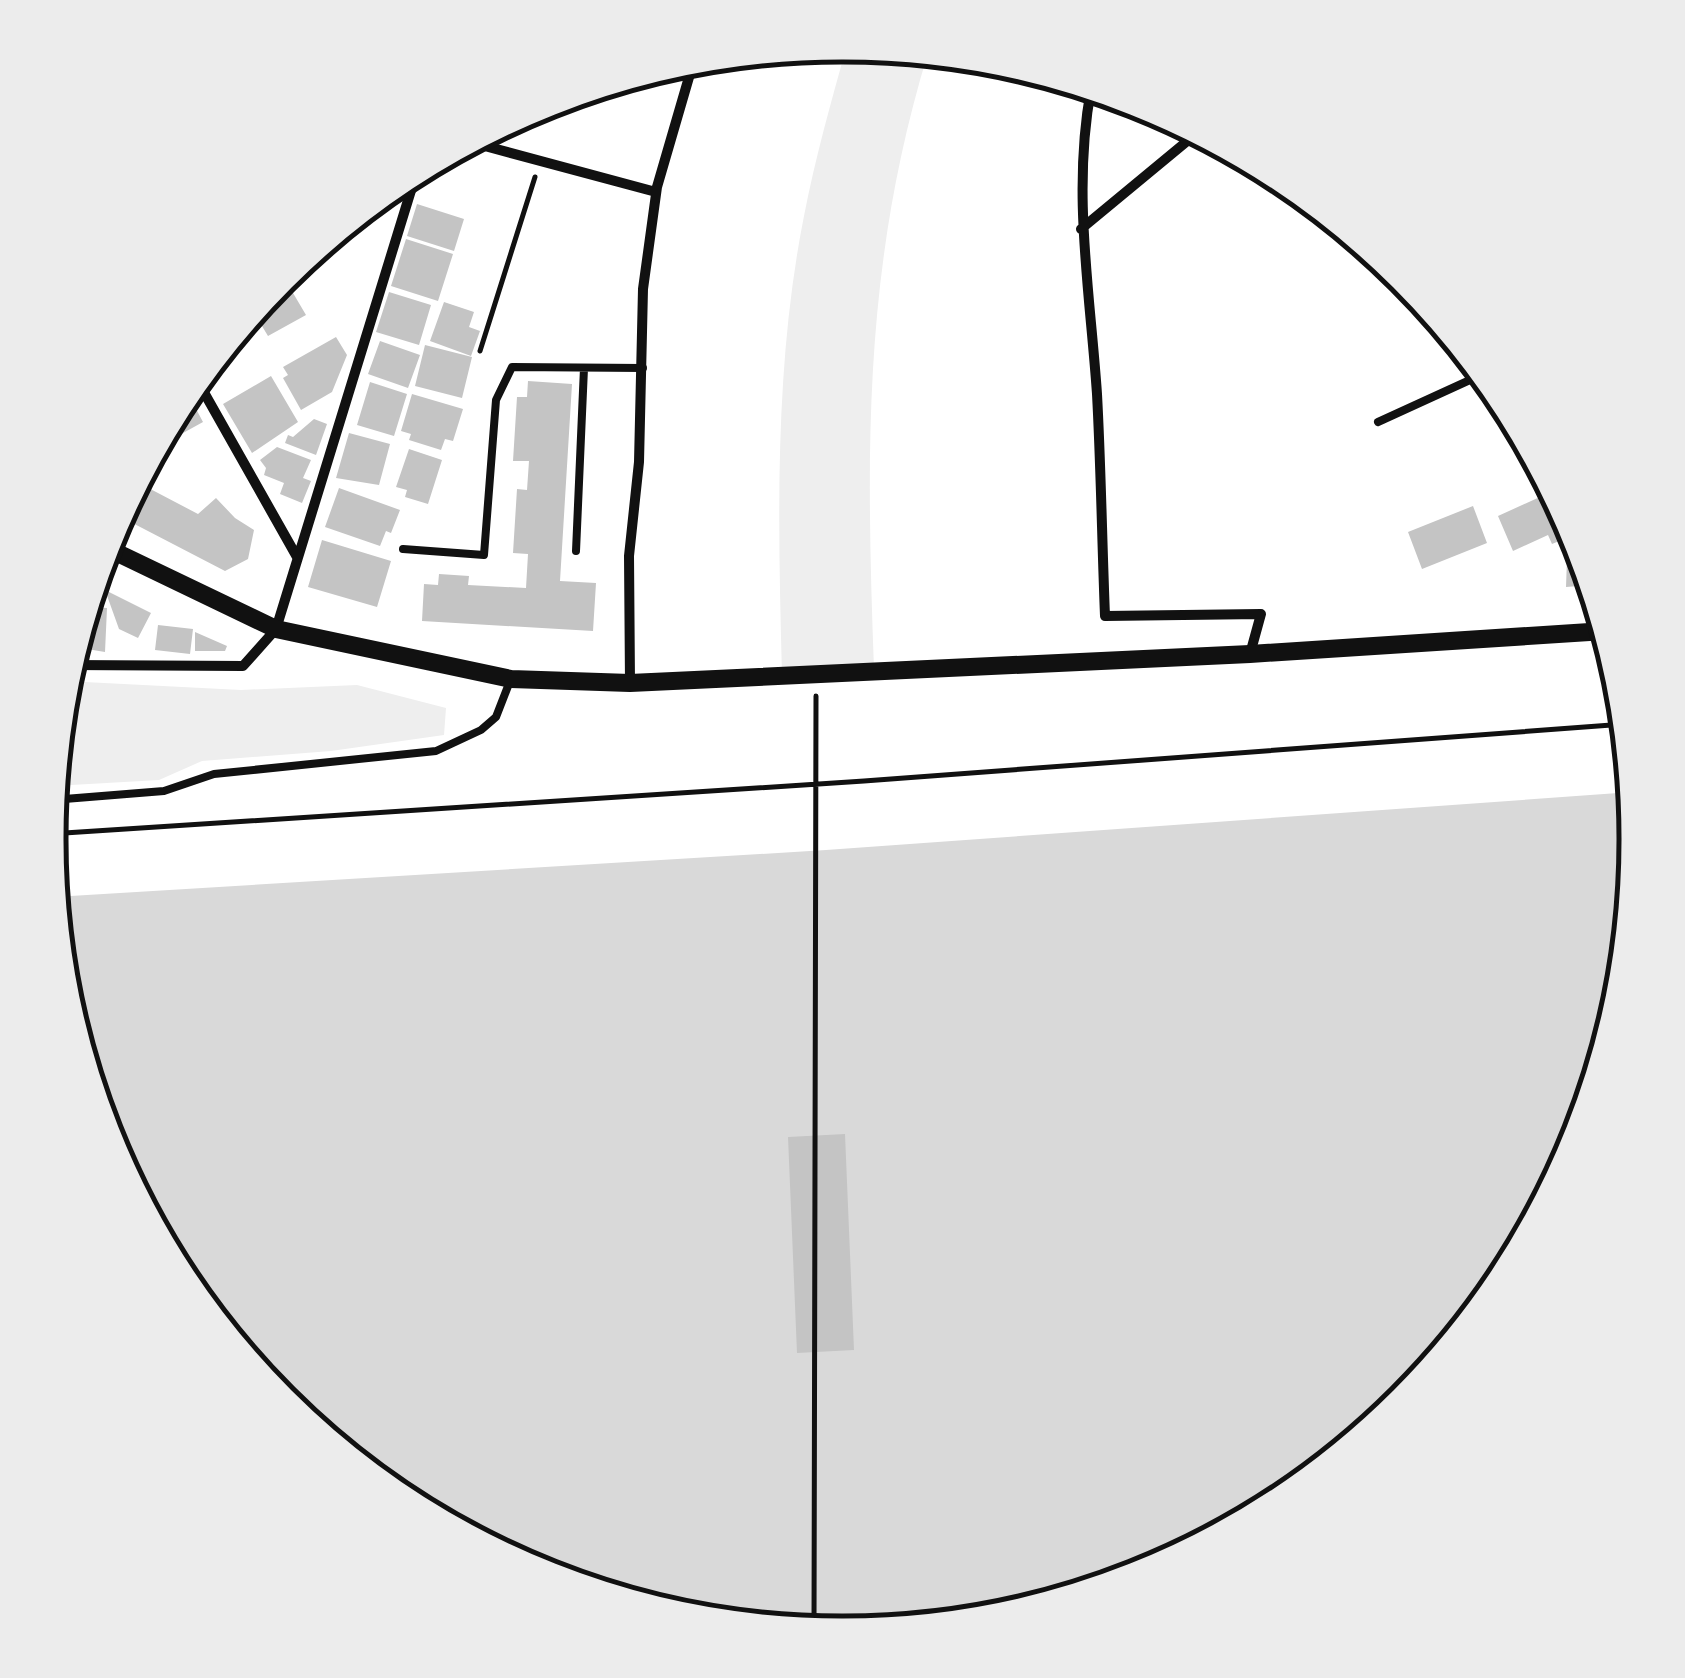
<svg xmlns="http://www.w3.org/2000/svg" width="1685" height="1678" font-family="'Source Serif 4',serif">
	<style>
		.green { fill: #eee }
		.water { fill: #d9d9d9 }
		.building { fill: #c4c4c4 }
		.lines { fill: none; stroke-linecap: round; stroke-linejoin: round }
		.path { stroke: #111; stroke-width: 5 }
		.service { stroke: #111; stroke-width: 8 }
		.minor { stroke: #111; stroke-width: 10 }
		.tertiary { stroke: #111; stroke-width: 18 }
		.rim { fill: none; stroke: #111; stroke-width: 5 }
	</style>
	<rect width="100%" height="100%" fill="#fff"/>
	<path class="green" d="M 847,45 L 928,53 C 863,266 866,451 874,669 L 782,675 C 778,523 774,366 804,216 C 815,159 831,102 847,45 Z
		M 65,681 L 241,690 L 357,685 L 446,708 L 444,735 L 331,751 L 202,761 L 159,780 L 54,786 Z"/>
	<path class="water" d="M 1632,792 C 1646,936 1607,1085 1539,1211 C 1462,1357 1355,1461 1209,1539 C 877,1678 469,1630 231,1340 C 183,1280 136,1212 108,1139 C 78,1061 62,980 54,897 L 826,850 Z"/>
	<path class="building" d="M 417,204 L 464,219 L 454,251 L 407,236 Z
		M 406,239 L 453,254 L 438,301 L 391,286 Z
		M 283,276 L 306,315 L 268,336 L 253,311 Z
		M 389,292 L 431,305 L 419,345 L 376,332 Z
		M 444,302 L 474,312 L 469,327 L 480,331 L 471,356 L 430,341 Z
		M 336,337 L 347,355 L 332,392 L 301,410 L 283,378 L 288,375 L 283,367 Z
		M 380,341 L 420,355 L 408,388 L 368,374 Z
		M 425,345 L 472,357 L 462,398 L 415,386 Z
		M 271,376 L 298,422 L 252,453 L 223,404 Z
		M 528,381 L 572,384 L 560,581 L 596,583 L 593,631 L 422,621 L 424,584 L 438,585 L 439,574 L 469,576 L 468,585 L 526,588 L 528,554 L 513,553 L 517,489 L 527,490 L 529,461 L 513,461 L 517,397 L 527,397 Z
		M 370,382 L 407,394 L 394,436 L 357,425 Z
		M 187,392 L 203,422 L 156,448 L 183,397 Z
		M 412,394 L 463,409 L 453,441 L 445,439 L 441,450 L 409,440 L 411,434 L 401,431 Z
		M 314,419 L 327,424 L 316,455 L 285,443 L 288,435 L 293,437 Z
		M 349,433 L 390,444 L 379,485 L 336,478 Z
		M 277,447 L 311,460 L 303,478 L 311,481 L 302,503 L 280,494 L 284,483 L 264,475 L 266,468 L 260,460 Z
		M 409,449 L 442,460 L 428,504 L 405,497 L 407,490 L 396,487 Z
		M 137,482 L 198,514 L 216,498 L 235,518 L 254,530 L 248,559 L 225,571 L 119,516 Z
		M 339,488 L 400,510 L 391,533 L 386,531 L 380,546 L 325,527 Z
		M 1553,491 L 1576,534 L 1552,544 L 1548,535 L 1513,551 L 1498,516 Z
		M 1473,506 L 1487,543 L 1422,569 L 1408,532 Z
		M 322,540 L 391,561 L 377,607 L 308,587 Z
		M 1582,556 L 1591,585 L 1566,587 L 1567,559 Z
		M 105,590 L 151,613 L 138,638 L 119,629 Z
		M 87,607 L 107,608 L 105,652 L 75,647 Z
		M 158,625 L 193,629 L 190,654 L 155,650 Z
		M 195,632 L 227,646 L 225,651 L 195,651 Z
		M 845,1134 L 854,1350 L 797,1353 L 788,1137 Z"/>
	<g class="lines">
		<path class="path" d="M 480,351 L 535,177
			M 49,834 L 864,781 L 1625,724
			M 814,1630 L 816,696"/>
		<path class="service" d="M 1378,422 L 1483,374
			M 403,549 L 484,555 L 496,400 L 512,367 L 643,368
			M 576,551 L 584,368
			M 52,800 L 164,791 L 214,774 L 436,751 L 481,730 L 496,717 L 510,681"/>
		<path class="minor" d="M 1091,89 C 1072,192 1090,291 1097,394 C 1101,468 1102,542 1105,616 L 1261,614 L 1250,654
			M 470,142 L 656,192
			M 1081,229 L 1197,133
			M 197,380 L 297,557
			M 69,665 L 243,666 L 276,629 L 417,171
			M 630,683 L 629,556 L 639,462 L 643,289 L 657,187 L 694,60"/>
		<path class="tertiary" d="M 105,547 L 276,629 L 511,679 L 630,683 L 1250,654 L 1605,631"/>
	</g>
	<path d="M0 0H1685V1678H0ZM842 62H843A776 776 0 0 1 1619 838V840A776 776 0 0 1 843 1616H842A776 776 0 0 1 66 840V838A776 776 0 0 1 842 62Z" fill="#ececec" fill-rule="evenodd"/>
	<path class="rim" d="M842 62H843A776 776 0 0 1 1619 838V840A776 776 0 0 1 843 1616H842A776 776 0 0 1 66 840V838A776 776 0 0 1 842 62Z"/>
</svg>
